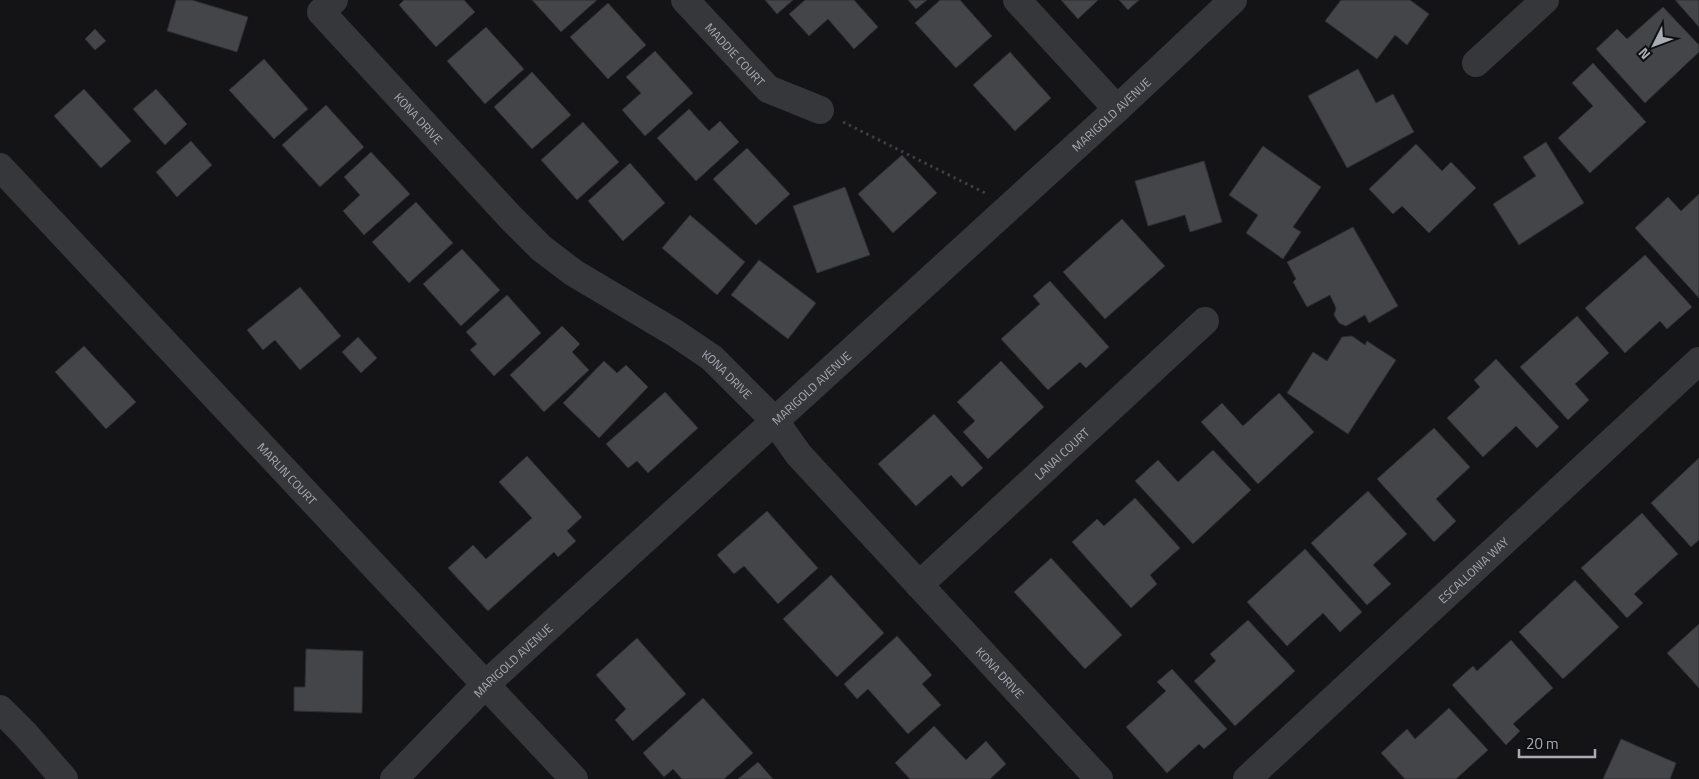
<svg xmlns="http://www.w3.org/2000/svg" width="1699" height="779" font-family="'Titillium Web',sans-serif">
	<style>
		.building { fill: #434549; stroke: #2f2f32 }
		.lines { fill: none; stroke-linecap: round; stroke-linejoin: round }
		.path { stroke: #3c3e41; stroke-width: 3; stroke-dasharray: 2.5 4; stroke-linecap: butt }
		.minor { stroke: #36373a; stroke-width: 28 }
		.labels { text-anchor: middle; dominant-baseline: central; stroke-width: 4.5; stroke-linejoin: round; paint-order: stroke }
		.street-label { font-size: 12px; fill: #a7acb5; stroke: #0f0f11 }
	</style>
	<rect width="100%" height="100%" fill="#141416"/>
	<path class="building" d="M 176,0 L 192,0 L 248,17 L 237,52 L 167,31 Z
		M 404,0 L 464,0 L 475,12 L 436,47 L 399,5 Z
		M 532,0 L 597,0 L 561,32 Z
		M 765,0 L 793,0 L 777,14 Z
		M 805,0 L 854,0 L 878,27 L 854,49 L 828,19 L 809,36 L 789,14 Z
		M 908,0 L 927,0 L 916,9 Z
		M 940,0 L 960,0 L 992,36 L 956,68 L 915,23 Z
		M 1061,0 L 1098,0 L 1078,19 Z
		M 1119,0 L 1139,0 L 1128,10 Z
		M 1341,0 L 1410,0 L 1429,14 L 1407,45 L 1395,35 L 1377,59 L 1325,21 Z
		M 1675,0 L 1699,0 L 1699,27 Z
		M 608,3 L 646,45 L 608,79 L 570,37 Z
		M 1663,7 L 1699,45 L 1699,52 L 1645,103 L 1596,49 L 1617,29 L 1627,39 Z
		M 486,27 L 524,69 L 485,104 L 447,61 Z
		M 95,29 L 106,41 L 95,50 L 85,39 Z
		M 655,51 L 693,93 L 645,136 L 622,110 L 641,93 L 626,77 Z
		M 1010,52 L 1051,98 L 1015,131 L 973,85 Z
		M 264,59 L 308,109 L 274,139 L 229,90 Z
		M 1593,63 L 1646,122 L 1590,173 L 1558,138 L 1593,106 L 1572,83 Z
		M 1358,69 L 1376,103 L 1393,94 L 1414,132 L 1347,168 L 1308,96 Z
		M 532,72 L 571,115 L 532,149 L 494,107 Z
		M 84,89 L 131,141 L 101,168 L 54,116 Z
		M 156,89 L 187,124 L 165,145 L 133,109 Z
		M 326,105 L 364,147 L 320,187 L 282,145 Z
		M 689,109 L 709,131 L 720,121 L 739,142 L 696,181 L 657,138 Z
		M 583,122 L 619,162 L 577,200 L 541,160 Z
		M 191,141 L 212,165 L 177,197 L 156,172 Z
		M 1546,142 L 1584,203 L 1519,245 L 1493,204 L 1536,176 L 1523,157 Z
		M 1416,144 L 1442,171 L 1451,162 L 1476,188 L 1429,233 L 1402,206 L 1393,214 L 1369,189 Z
		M 1263,146 L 1321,187 L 1293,227 L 1301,232 L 1283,259 L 1246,233 L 1258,215 L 1229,195 Z
		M 747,148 L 790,194 L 756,225 L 713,179 Z
		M 371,152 L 410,194 L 364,235 L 343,211 L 360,195 L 344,177 Z
		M 902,155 L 937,193 L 893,233 L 858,194 Z
		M 1204,161 L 1222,222 L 1190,232 L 1185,215 L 1148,226 L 1135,181 Z
		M 630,163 L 665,203 L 623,241 L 588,201 Z
		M 845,187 L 870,255 L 817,273 L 793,206 Z
		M 1699,194 L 1699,298 L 1635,228 L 1668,197 L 1681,211 Z
		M 416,202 L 453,243 L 409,283 L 372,242 Z
		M 690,215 L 745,262 L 717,295 L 662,248 Z
		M 1122,219 L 1165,266 L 1105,319 L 1063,272 Z
		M 1353,227 L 1398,306 L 1369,323 L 1365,315 L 1346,326 L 1339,323 L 1334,315 L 1336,308 L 1330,295 L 1307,307 L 1293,282 L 1296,279 L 1287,262 Z
		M 462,249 L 500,290 L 461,326 L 423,284 Z
		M 1645,255 L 1692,307 L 1667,329 L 1660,321 L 1625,353 L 1585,308 Z
		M 759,260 L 816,303 L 788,339 L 731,295 Z
		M 1050,281 L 1109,347 L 1086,368 L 1080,362 L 1048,390 L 1001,339 L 1040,304 L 1033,296 Z
		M 300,287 L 341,336 L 300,370 L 275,340 L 263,350 L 247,330 Z
		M 507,295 L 541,333 L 494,376 L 470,350 L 477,344 L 466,332 Z
		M 1577,316 L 1609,353 L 1575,384 L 1589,400 L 1568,420 L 1520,367 Z
		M 562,326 L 580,344 L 572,352 L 589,370 L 544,412 L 510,375 Z
		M 1352,336 L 1365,345 L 1367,341 L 1396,360 L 1348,434 L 1287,393 L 1313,352 L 1327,361 L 1342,337 Z
		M 358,337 L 377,358 L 361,373 L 342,352 Z
		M 84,346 L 136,402 L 106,429 L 55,372 Z
		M 1496,359 L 1559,427 L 1537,448 L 1516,426 L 1483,457 L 1447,418 L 1480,387 L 1474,380 Z
		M 604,361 L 617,373 L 626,365 L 648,387 L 599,438 L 563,403 Z
		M 1001,361 L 1044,407 L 988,459 L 963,432 L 975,421 L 957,402 Z
		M 665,392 L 698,428 L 648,473 L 637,461 L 628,468 L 606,444 Z
		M 1279,393 L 1314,432 L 1258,484 L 1201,422 L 1222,403 L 1243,426 Z
		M 934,414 L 983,468 L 962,487 L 951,475 L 916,506 L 878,464 Z
		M 1434,428 L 1470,467 L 1436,499 L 1456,521 L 1434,542 L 1377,479 Z
		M 1213,450 L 1251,490 L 1193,544 L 1135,481 L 1158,460 L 1178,482 Z
		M 527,456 L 582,517 L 567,531 L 576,541 L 558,557 L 554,552 L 488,611 L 448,568 L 473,545 L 486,559 L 532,518 L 499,482 Z
		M 1699,458 L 1699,540 L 1691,547 L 1651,503 Z
		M 1368,491 L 1407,534 L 1373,565 L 1391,584 L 1367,605 L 1311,543 Z
		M 1135,498 L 1180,548 L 1150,575 L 1157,584 L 1131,608 L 1072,542 L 1097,519 L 1104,526 Z
		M 767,511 L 818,568 L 778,604 L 744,566 L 734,574 L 717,555 Z
		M 1642,513 L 1678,554 L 1634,594 L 1643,603 L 1627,618 L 1581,568 Z
		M 1305,549 L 1362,612 L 1340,632 L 1323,613 L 1287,646 L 1247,602 Z
		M 1051,558 L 1122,635 L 1085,669 L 1014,592 Z
		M 831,575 L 884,633 L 837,677 L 783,619 Z
		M 1575,580 L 1619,627 L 1563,679 L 1519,632 Z
		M 1248,620 L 1295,671 L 1235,726 L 1194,681 L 1216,661 L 1210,654 Z
		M 1699,624 L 1699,688 L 1667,653 Z
		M 897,636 L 932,675 L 922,684 L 941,705 L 908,734 L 868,689 L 857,699 L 844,684 Z
		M 637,638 L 686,694 L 633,741 L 615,720 L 626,709 L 596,675 Z
		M 1511,640 L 1553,688 L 1513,724 L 1520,731 L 1506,745 L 1452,685 L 1473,666 L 1477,671 Z
		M 306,649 L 363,651 L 362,713 L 294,711 L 294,687 L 305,687 Z
		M 1172,669 L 1227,729 L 1204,749 L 1199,744 L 1167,773 L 1126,727 L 1166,691 L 1157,682 Z
		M 703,698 L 753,753 L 724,779 L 682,779 L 673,769 L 664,777 L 643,753 Z
		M 1449,708 L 1488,750 L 1456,779 L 1405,779 L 1381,753 L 1407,729 L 1415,739 Z
		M 934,726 L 966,760 L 986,741 L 1006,764 L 990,779 L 910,779 L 895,763 Z
		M 1621,739 L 1676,763 L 1670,779 L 1603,779 Z
		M 758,762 L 773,779 L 738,779 Z"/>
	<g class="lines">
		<path class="path" d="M 843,122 L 985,193"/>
		<g class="minor">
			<path id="s1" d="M 334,0 L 321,12 L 512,219 L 541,248 L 574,273 L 675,333 L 712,358 L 774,420 L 799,455 L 1099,779"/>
			<path id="s2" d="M 685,0 L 768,89 L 820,110"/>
			<path d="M 1017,0 L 1117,109"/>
			<path d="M 1476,63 L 1545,0"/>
			<path id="s3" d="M 0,167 L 574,779"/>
			<path id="s4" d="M 919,585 L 1205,321"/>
			<path d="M 0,709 L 25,734 L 64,779"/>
			<path id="s5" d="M 394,779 L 486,684 L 1117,109 L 1233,0"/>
			<path id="s6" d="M 1247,779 L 1699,361"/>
		</g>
	</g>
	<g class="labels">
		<g class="street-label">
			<text stroke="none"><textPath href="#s2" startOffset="74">MADDIE COURT</textPath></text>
			<text stroke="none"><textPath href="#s5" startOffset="978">MARIGOLD AVENUE</textPath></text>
			<text stroke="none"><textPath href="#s1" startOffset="162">KONA DRIVE</textPath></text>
			<text stroke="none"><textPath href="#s1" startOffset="566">KONA DRIVE</textPath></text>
			<text stroke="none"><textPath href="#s5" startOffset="572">MARIGOLD AVENUE</textPath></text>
			<text stroke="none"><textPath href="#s4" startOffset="194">LANAI COURT</textPath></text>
			<text stroke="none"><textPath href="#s3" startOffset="420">MARLIN COURT</textPath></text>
			<text stroke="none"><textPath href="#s6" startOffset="308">ESCALLONIA WAY</textPath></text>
			<text stroke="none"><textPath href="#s5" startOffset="168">MARIGOLD AVENUE</textPath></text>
			<text stroke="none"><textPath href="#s1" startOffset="971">KONA DRIVE</textPath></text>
		</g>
	</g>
	<g transform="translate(1654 45) rotate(228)" stroke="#0f0f11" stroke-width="4" paint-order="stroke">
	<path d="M0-4L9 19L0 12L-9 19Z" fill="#a7acb5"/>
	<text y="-8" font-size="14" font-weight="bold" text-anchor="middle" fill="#a7acb5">N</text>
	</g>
	<path d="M1519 749v8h76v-8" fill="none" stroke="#a7acb5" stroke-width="2.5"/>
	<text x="1526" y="749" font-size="15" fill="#a7acb5" stroke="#0f0f11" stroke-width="4" paint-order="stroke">20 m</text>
</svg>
